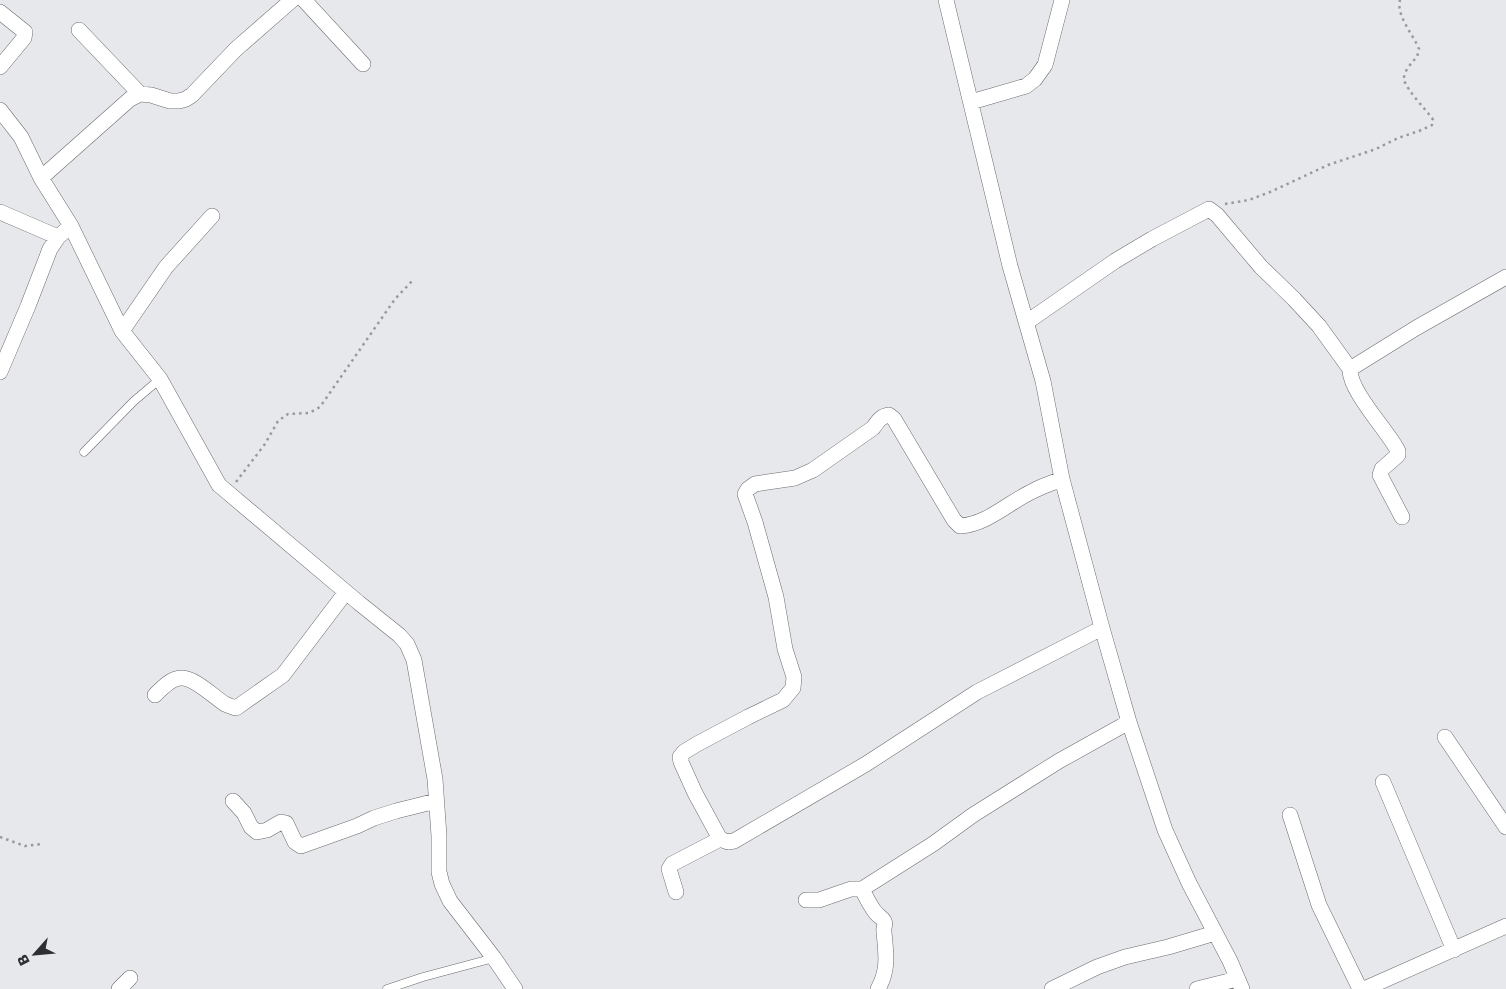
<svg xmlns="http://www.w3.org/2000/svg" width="1506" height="989" font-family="'DejaVu Sans',sans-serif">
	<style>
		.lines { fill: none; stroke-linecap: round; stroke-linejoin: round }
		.lane-casing { stroke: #6a6b6e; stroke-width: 9 }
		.street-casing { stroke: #6a6b6e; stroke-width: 16 }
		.path { stroke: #99999d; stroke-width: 2.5; stroke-dasharray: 2.5 4; stroke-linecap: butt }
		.lane { stroke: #fff; stroke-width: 8 }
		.street { stroke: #fff; stroke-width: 15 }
	</style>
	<rect width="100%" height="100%" fill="#e7e8ec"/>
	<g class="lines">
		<defs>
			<path id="lane" d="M 84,452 L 134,401 L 160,379
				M 387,989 L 423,977 L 494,958"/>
			<path id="street" d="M 304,0 L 363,64
				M 946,0 L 1010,266 L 1043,381 L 1062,479 L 1102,628 L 1129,722 L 1165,830 L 1189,883 L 1230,961 L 1242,989
				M 0,12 L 25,32 L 24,38 L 0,67
				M 79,30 L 140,94
				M 971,102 L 1026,86 L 1035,79 L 1045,65 L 1062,0
				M 0,110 L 21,137 L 41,178 L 71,226 L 122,331 L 160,379 L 219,485 L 359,603 L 399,635 L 407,644 L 414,660 L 435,779 L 439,836 L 439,872 L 442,884 L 450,901 L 494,958 L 515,989
				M 41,178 L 130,99 L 140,94 L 151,95 L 170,101 L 179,101 L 186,99 L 192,95 L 236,49 L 292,0
				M 0,212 L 58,237
				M 1027,322 L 1115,261 L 1152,239 L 1209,209 L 1217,215 L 1261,267 L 1294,299 L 1319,326 L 1350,369 L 1416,328 L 1506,277
				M 122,331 L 166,267 L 212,216
				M 1350,369 C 1349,391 1388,431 1398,451 L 1398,455 L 1382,469 L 1380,475 L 1402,517
				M 0,372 L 28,306 L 50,249 L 58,237 L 71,226
				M 1062,479 C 1052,483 1042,486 1033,491 C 1009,502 988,524 960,526 L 954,520 L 894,419 L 889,415 C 881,416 878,421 873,428 L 813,470 L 795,478 L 755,484 L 748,489 L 745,494 L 755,522 L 776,597 L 785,649 L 794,677 L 793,688 L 783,700 L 748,717 L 697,744 L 684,752 L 680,757 L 681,762 L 695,793 L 720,839 L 728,842 L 734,841 L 866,764 L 977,692 L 1102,628
				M 155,695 C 161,689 171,678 181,678 C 194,677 214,697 225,704 C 229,706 233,707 236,708 L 283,675 L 346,592
				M 1445,737 L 1506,827
				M 1383,782 L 1454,950
				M 233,801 L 244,813 L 251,827 L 257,832 L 267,830 L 281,822 L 286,823 L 295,842 L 301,846 L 357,826 L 374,818 L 396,811 L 436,801
				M 1290,815 L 1319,905 L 1360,989
				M 862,889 L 933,844 L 973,815 L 1059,761 L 1129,722
				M 676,892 L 669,869 L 672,864 L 720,839
				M 806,900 L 819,900 L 851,889 L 862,889 C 866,897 870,906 876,913 C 878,916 882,917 884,921 C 886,925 883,928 884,932 C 886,954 889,969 878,989
				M 119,989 L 130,978
				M 1052,989 L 1097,967 L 1125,957 L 1168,947 L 1215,933
				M 1197,989 L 1237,979
				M 1364,989 L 1506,926"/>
		</defs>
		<use href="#lane" class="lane-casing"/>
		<use href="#street" class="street-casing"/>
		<path class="path" d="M 1225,204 L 1249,200 L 1270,192 L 1328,165 L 1376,149 L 1398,138 L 1419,131 L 1432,125 L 1433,120 L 1432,118 C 1425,109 1407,90 1404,80 C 1403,76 1407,68 1410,65 C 1414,59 1418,58 1419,49 C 1413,34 1396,16 1400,0
			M 236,482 L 265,444 L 278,421 L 288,414 L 309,413 L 320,407 L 395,299 L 414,279
			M 0,837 L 25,846 L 41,844"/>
		<use href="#lane" class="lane"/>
		<use href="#street" class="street"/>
	</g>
	<g transform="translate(35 954) rotate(243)" stroke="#e7e8ec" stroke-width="4" paint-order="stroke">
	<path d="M0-4L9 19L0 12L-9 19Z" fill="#2f2f31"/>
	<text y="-8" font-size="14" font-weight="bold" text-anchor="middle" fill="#2f2f31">B</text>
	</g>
</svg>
